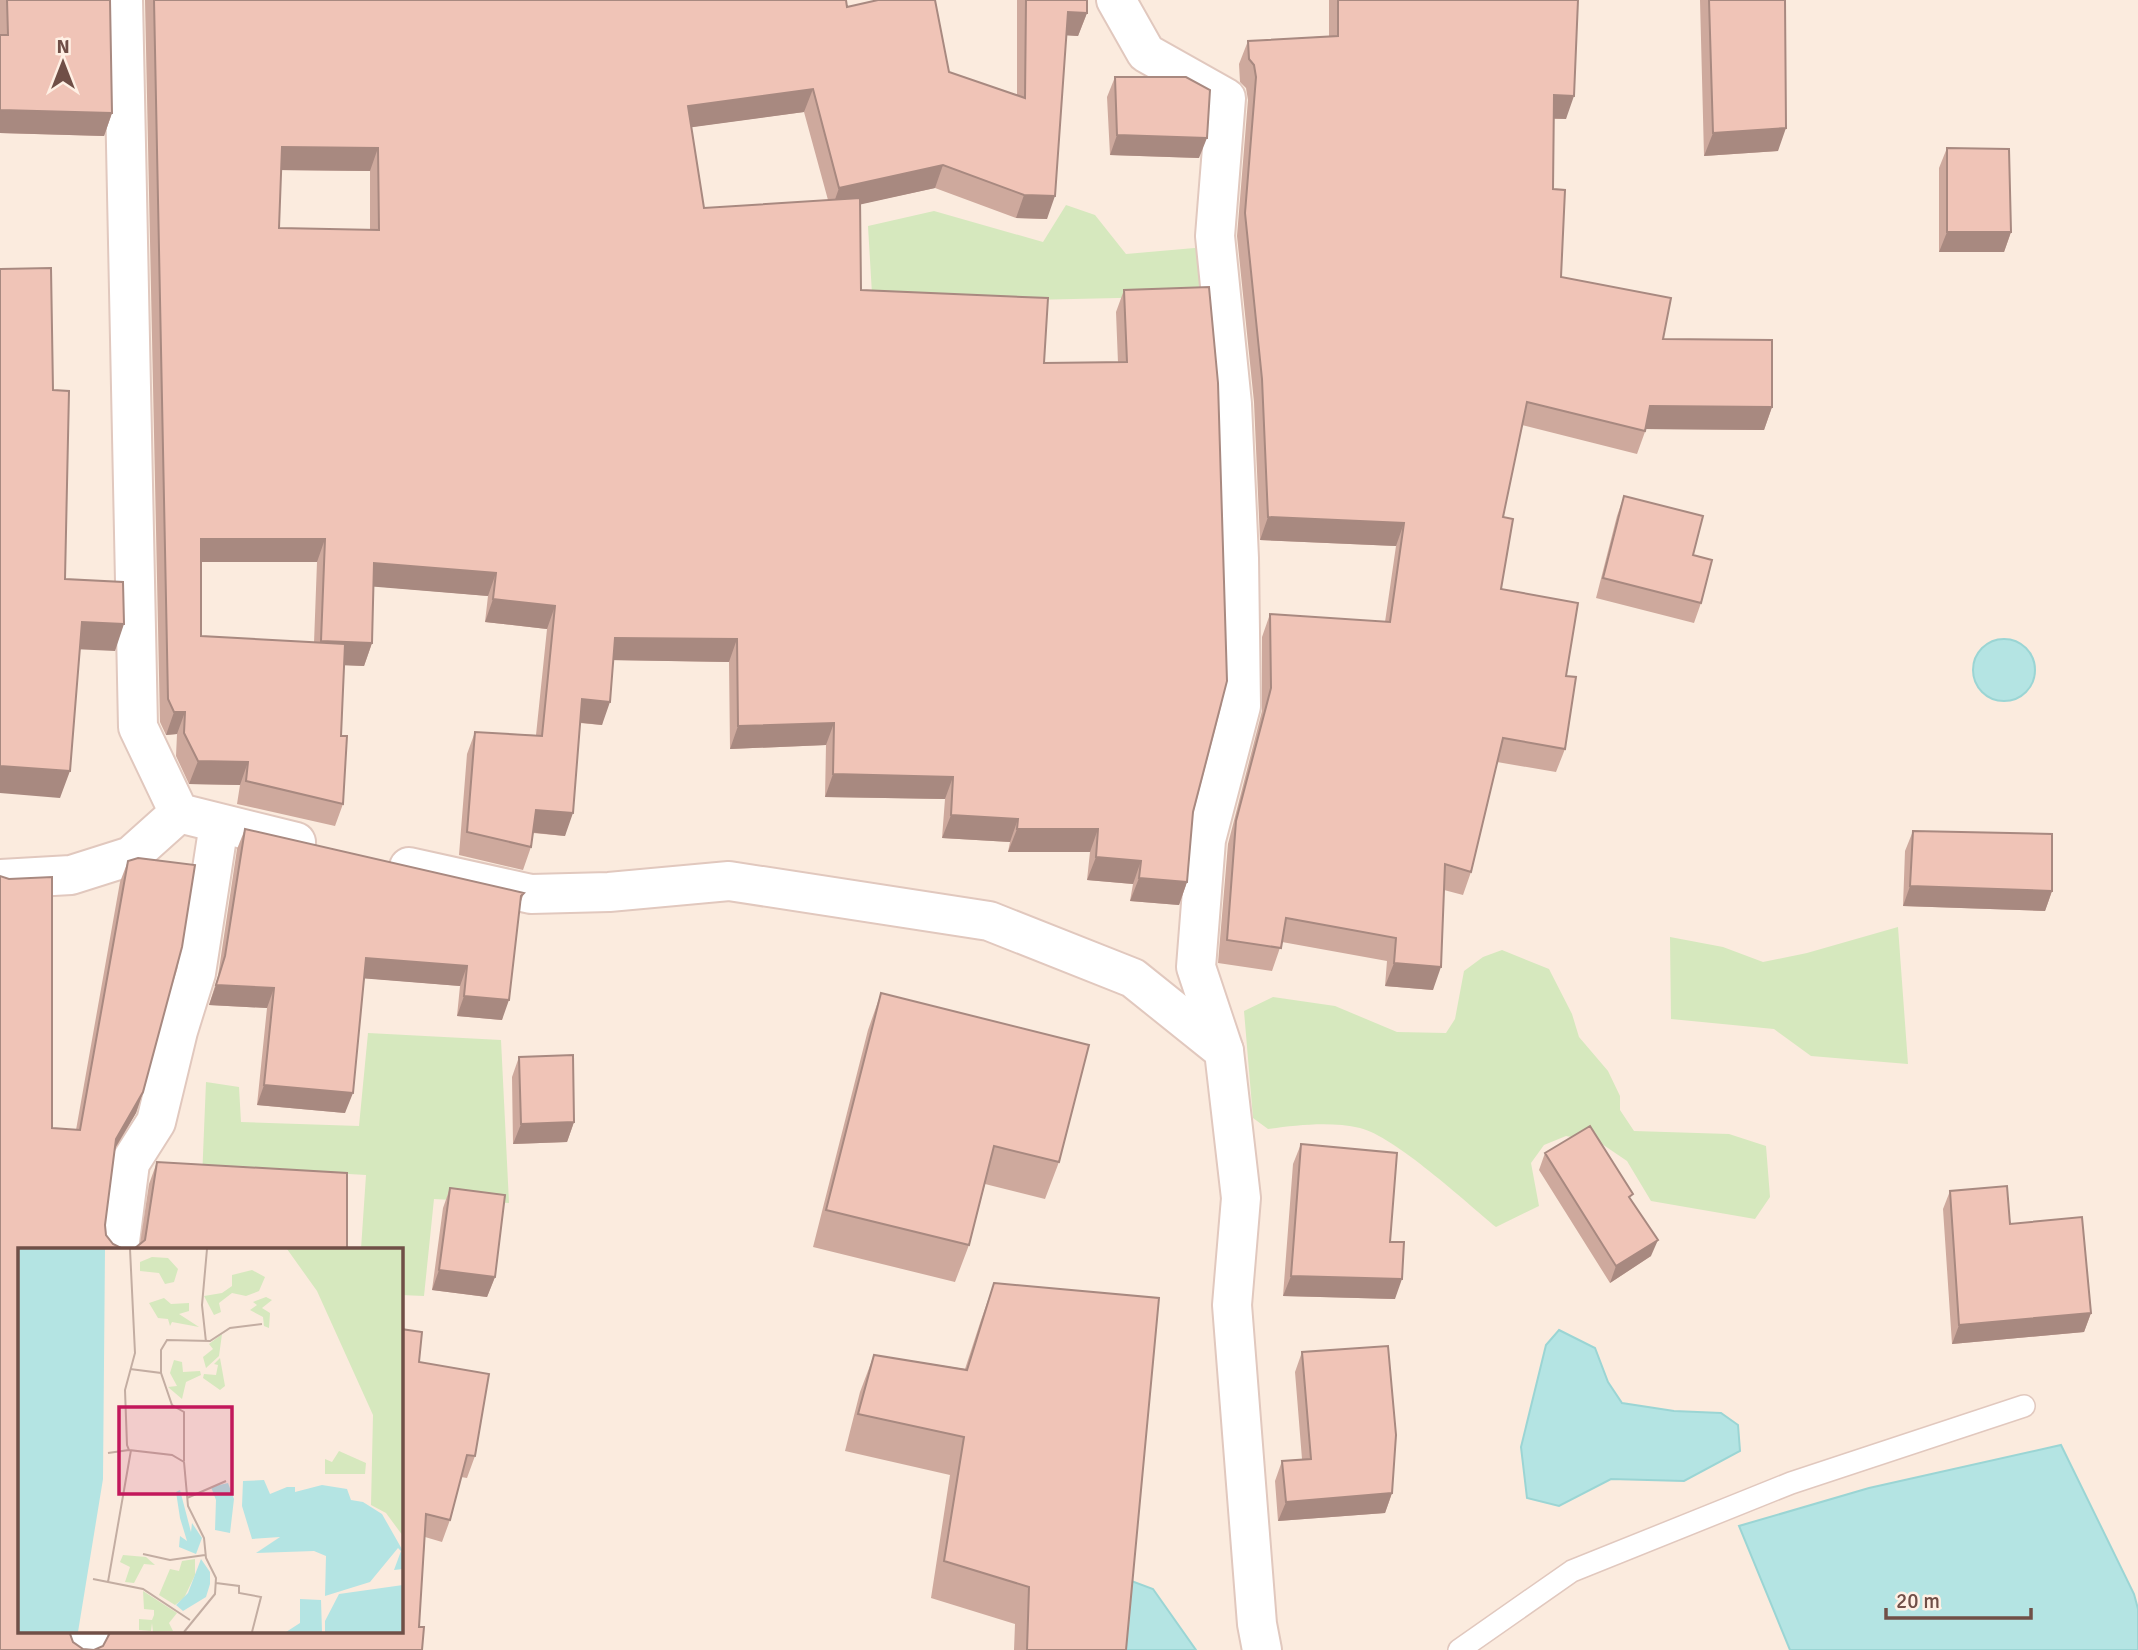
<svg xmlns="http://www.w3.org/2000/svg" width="2138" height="1650" font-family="Signika,sans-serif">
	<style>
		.green { fill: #d6e8be }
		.water { fill: #b4e4e3; stroke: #9bd5d4; stroke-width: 2 }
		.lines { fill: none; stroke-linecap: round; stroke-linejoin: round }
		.service-casing { stroke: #e1c8be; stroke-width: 24 }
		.minor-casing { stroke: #e1c8be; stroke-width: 42 }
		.tertiary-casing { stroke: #e1c8be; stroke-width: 42 }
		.service { stroke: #fff; stroke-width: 21 }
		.minor { stroke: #fff; stroke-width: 38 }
		.tertiary { stroke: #fff; stroke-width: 38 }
		.wall { fill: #cea99d; fill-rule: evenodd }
		.shaded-wall { fill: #a88980 }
		.building { fill: #f0c4b7; stroke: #a88980; stroke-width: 2; fill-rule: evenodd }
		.inset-road { fill: none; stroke: #c3ada2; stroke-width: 2 }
		.view { fill: #c2185b; fill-opacity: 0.15; stroke: #c2185b; stroke-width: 3.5 }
		.inset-edge { fill: none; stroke: #704f47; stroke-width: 3.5 }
	</style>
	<rect width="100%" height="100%" fill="#fbebde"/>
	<path class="green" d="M 1066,205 L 1095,215 L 1126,254 L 1206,247 L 1207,296 L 1029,300 L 873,311 L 868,226 L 934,211 L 1043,242 Z
		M 1898,927 L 1908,1064 L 1811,1056 L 1774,1029 L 1671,1019 L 1670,937 L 1723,947 L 1763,962 L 1807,953 Z
		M 1502,950 L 1549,969 L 1572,1014 L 1579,1037 L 1608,1071 L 1620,1096 L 1620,1110 L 1634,1131 L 1729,1134 L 1766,1146 L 1770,1197 L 1755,1219 L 1651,1201 L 1627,1161 L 1599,1142 L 1566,1136 L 1544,1145 L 1531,1163 L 1539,1206 L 1496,1227 C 1467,1203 1394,1136 1360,1128 C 1331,1121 1296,1125 1268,1129 L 1253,1118 L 1244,1011 L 1273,997 L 1335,1006 L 1397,1032 L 1446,1033 L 1455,1019 L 1464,971 L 1483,957 Z
		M 368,1033 L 501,1040 L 509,1203 L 434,1199 L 424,1296 L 401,1295 L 401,1249 L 361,1249 L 366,1175 L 227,1167 L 201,1203 L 206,1082 L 239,1087 L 241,1122 L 359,1126 Z"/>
	<path class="water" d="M1973 670a31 31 0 1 1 62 0a31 31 0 1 1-62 0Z
		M 1559,1330 L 1595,1348 L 1608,1382 L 1622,1403 L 1674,1411 L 1721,1413 L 1738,1425 L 1740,1451 L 1684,1481 L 1611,1479 L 1559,1506 L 1527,1498 L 1521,1447 L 1546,1345 Z
		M 2061,1445 L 2134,1594 L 2138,1609 L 2138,1650 L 1790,1650 L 1739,1526 L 1869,1488 Z
		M 1110,1573 L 1153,1589 L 1196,1650 L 1086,1650 Z"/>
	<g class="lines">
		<defs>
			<path id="service" d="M 1459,1650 L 1572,1571 L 1791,1483 L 2024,1406"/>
			<path id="minor" d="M 1116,0 L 1146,53 L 1226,98 L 1215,236 L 1232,404 L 1239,558 L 1241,706 L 1206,840 L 1196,967 L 1224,1051
				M 0,879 L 71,875 L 131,856 L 179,813
				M 119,1249 L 130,1163 L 156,1122 L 178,1031 L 196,973 L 219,824
				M 82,1650 L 89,1631"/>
			<path id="tertiary" d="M 123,0 L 138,727 L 179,813 L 296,842
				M 409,867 L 531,894 L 609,892 L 729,881 L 989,921 L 1133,978 L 1224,1051 L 1241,1198 L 1232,1305 L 1257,1624 L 1262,1650"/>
		</defs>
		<use href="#service" class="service-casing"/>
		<use href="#minor" class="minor-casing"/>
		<use href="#tertiary" class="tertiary-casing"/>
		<use href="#service" class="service"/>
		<use href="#minor" class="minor"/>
		<use href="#tertiary" class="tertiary"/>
	</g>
	<path class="wall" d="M 0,0 L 110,0 L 112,113 L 104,136 L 0,133 Z
		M 145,0 L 846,0 L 847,7 L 949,72 L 1017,95 L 1017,0 L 1087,0 L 1087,13 L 1078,36 L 1066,35 L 1047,219 L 1016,218 L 935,188 L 860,204 L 861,290 L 1044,363 L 1118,363 L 1116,312 L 1124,290 L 1193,812 L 1187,882 L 1179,905 L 1130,901 L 1133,884 L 1087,880 L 1090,852 L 1008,852 L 1010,842 L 942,838 L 945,799 L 825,797 L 826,745 L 730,749 L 729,662 L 613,660 L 602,725 L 580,723 L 565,836 L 533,833 L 531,847 L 523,870 L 459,855 L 467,754 L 475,732 L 536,735 L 547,629 L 485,622 L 488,596 L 373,586 L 372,643 L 364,666 L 344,665 L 341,736 L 343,804 L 335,826 L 237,804 L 240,785 L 189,784 L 176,756 L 177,734 L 166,735 L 160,722 ZM 804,112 L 828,200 L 704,208 L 691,127 ZM 281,170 L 370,171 L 370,230 L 279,228 ZM 201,562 L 317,562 L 314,643 L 201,636 Z
		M 1329,0 L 1577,0 L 1566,119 L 1554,119 L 1553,189 L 1561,277 L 1663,339 L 1772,407 L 1764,430 L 1646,429 L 1637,454 L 1522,425 L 1503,517 L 1501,589 L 1566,676 L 1565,749 L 1556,772 L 1497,762 L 1471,872 L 1463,895 L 1444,890 L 1433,990 L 1385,986 L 1387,961 L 1282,942 L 1272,971 L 1218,963 L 1228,844 L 1262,711 L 1262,637 L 1270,614 L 1385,622 L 1396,546 L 1260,540 L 1254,402 L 1237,236 L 1248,100 L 1246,88 L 1240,82 L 1239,64 L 1248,41 L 1329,36 Z
		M 1700,0 L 1785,0 L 1778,151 L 1704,156 Z
		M 1115,77 L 1199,158 L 1110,155 L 1107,97 Z
		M 1947,148 L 2011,232 L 2004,252 L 1939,252 L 1939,168 Z
		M 1624,496 L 1693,555 L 1701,603 L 1694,623 L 1596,598 L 1617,516 Z
		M 245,829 L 524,893 L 520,904 L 502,1020 L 457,1016 L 460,986 L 364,978 L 345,1113 L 257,1105 L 267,1008 L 209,1005 L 218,976 L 237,849 Z
		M 1913,831 L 2052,891 L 2045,911 L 1903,906 L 1905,851 Z
		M 138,858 L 195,865 L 182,947 L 143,1092 L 136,1113 L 115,1149 L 105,1225 L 106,1235 L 113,1244 L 123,1249 L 135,1248 L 140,1244 L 149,1184 L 157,1162 L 347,1173 L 347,1249 L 19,1249 L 19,1631 L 69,1631 L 73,1642 L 83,1649 L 94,1650 L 103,1646 L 110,1631 L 401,1631 L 401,1329 L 422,1332 L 419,1362 L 489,1374 L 475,1456 L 467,1478 L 461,1477 L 450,1520 L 442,1542 L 425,1537 L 419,1627 L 424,1627 L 422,1650 L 0,1650 L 0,876 L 9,879 L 52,877 L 52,1128 L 76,1130 L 120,882 L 128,861 Z
		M 881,993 L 1059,1162 L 1045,1199 L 985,1184 L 969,1245 L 955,1282 L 813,1247 L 868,1030 Z
		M 519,1057 L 574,1122 L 567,1142 L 513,1144 L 512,1077 Z
		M 1301,1144 L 1395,1299 L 1283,1296 L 1293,1164 Z
		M 1545,1153 L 1631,1199 L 1651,1256 L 1610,1283 L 1539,1170 Z
		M 450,1188 L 495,1277 L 487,1297 L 432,1290 L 443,1208 Z
		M 1950,1191 L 2010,1224 L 2091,1313 L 2084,1332 L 1952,1344 L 1943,1209 Z
		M 994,1283 L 1126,1650 L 1014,1650 L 1015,1624 L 931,1598 L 950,1475 L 845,1451 L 860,1392 L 874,1355 L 965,1369 L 981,1320 Z
		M 1302,1352 L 1392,1493 L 1385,1513 L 1278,1521 L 1275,1481 L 1282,1461 L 1302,1459 L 1295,1372 Z"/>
	<path class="shaded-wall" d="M 1068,12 L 1087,13 L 1078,36 L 1060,35 Z
		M 813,89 L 804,112 L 679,129 L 688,106 Z
		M 1554,95 L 1574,96 L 1566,119 L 1546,118 Z
		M 0,110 L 112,113 L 104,136 L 0,133 Z
		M 1786,128 L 1778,151 L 1704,156 L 1713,133 Z
		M 1117,135 L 1207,138 L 1199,158 L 1110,155 Z
		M 282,147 L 378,148 L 370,171 L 274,170 Z
		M 943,165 L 935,188 L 831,211 L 839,188 Z
		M 1024,195 L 1055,196 L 1047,219 L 1016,218 Z
		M 1947,232 L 2011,232 L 2004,252 L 1939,252 Z
		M 1650,406 L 1772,407 L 1764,430 L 1642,429 Z
		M 1268,517 L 1404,523 L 1396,546 L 1260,540 Z
		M 201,539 L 325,539 L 317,562 L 193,562 Z
		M 374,563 L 496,573 L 488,596 L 366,586 Z
		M 493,599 L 555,606 L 547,629 L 485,622 Z
		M 82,622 L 124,624 L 115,651 L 73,649 Z
		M 615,638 L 737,639 L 729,662 L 607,660 Z
		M 321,641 L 372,643 L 364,666 L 313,664 Z
		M 582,699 L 610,702 L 602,725 L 574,722 Z
		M 174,712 L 185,712 L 177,734 L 166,735 Z
		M 834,723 L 826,745 L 730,749 L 738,726 Z
		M 198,761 L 248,762 L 240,785 L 189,784 Z
		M 0,766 L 70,771 L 60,798 L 0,793 Z
		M 833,774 L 953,777 L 945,799 L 825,797 Z
		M 536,810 L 573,813 L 565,836 L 528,832 Z
		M 951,815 L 1018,819 L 1010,842 L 942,838 Z
		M 1017,829 L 1098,829 L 1090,852 L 1008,852 Z
		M 1096,857 L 1141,861 L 1133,884 L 1087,880 Z
		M 1139,878 L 1187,882 L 1179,905 L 1130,901 Z
		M 1910,886 L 2052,891 L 2045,911 L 1903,906 Z
		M 366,958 L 467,966 L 460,986 L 359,978 Z
		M 1394,963 L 1441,967 L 1433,990 L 1385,986 Z
		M 216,985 L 274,988 L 267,1008 L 209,1005 Z
		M 464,996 L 509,1000 L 502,1020 L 457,1016 Z
		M 264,1085 L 353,1093 L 345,1113 L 257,1105 Z
		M 143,1092 L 136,1113 L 108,1160 L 116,1139 Z
		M 574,1122 L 567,1142 L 513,1144 L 521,1124 Z
		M 1658,1240 L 1651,1256 L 1610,1283 L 1616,1266 Z
		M 439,1270 L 495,1277 L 487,1297 L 432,1290 Z
		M 1291,1276 L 1402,1279 L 1395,1299 L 1283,1296 Z
		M 2091,1313 L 2084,1332 L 1952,1344 L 1959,1325 Z
		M 1392,1493 L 1385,1513 L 1278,1521 L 1286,1502 Z"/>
	<path class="building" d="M 7,0 L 110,0 L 112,113 L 0,110 L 0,35 L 8,35 Z
		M 154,0 L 846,0 L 847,7 L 878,0 L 935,0 L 949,72 L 1025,98 L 1026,0 L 1087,0 L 1087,13 L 1068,12 L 1055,196 L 1024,195 L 943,165 L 839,188 L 813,89 L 688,106 L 704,208 L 860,198 L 861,290 L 1048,298 L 1044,363 L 1127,362 L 1124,290 L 1209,287 L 1218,383 L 1227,681 L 1193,812 L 1187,882 L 1139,878 L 1141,861 L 1096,857 L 1098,829 L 1017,829 L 1018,819 L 951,815 L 953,777 L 833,774 L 834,723 L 738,726 L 737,639 L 615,638 L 610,702 L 582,699 L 573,813 L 536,810 L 531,847 L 467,832 L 475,732 L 542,736 L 555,606 L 493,599 L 496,573 L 374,563 L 372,643 L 321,641 L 325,539 L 201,539 L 201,636 L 345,644 L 341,736 L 347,736 L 343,804 L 246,781 L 248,762 L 198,761 L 184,733 L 185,712 L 174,712 L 168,699 ZM 282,147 L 378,148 L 379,230 L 279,228 Z
		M 1338,0 L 1578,0 L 1574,96 L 1554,95 L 1553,189 L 1565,190 L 1561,277 L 1671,298 L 1663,339 L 1772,340 L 1772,407 L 1650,406 L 1645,431 L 1527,402 L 1503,517 L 1513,519 L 1501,589 L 1578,603 L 1566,676 L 1576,677 L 1565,749 L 1503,738 L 1471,872 L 1445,864 L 1441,967 L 1394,963 L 1396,938 L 1286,918 L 1281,948 L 1227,940 L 1236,821 L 1271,688 L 1270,614 L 1390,622 L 1404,523 L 1268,517 L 1262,379 L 1245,213 L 1256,77 L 1254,65 L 1249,59 L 1248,41 L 1338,36 Z
		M 1709,0 L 1785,0 L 1786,128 L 1713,133 Z
		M 1115,77 L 1186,77 L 1210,90 L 1207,138 L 1117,135 Z
		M 1947,148 L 2009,149 L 2011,232 L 1947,232 Z
		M 51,268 L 53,390 L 69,391 L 65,579 L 123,582 L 124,624 L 82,622 L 70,771 L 0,766 L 0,269 Z
		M 1624,496 L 1703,516 L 1693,555 L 1712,560 L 1701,603 L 1603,578 Z
		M 245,829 L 524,893 L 521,896 L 509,1000 L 464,996 L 467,966 L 366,958 L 353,1093 L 264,1085 L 274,988 L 216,985 L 225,956 Z
		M 1913,831 L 2052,834 L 2052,891 L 1910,886 Z
		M 138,858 L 195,865 L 182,947 L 143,1092 L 116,1139 L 105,1225 L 106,1235 L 113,1244 L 123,1249 L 135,1248 L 145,1240 L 157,1162 L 347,1173 L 347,1249 L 19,1249 L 19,1631 L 69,1631 L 73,1642 L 83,1649 L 94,1650 L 103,1646 L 111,1631 L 401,1631 L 401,1329 L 422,1332 L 419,1362 L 489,1374 L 475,1456 L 467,1455 L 450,1520 L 426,1514 L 419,1627 L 424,1627 L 422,1650 L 0,1650 L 0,876 L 9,879 L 52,877 L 52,1128 L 80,1130 L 128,861 Z
		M 881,993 L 1089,1045 L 1059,1162 L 994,1146 L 969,1245 L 826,1210 Z
		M 573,1055 L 574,1122 L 521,1124 L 519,1057 Z
		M 1590,1126 L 1633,1194 L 1629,1197 L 1658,1240 L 1616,1266 L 1545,1153 Z
		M 1301,1144 L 1397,1153 L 1390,1242 L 1404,1242 L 1402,1279 L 1291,1276 Z
		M 2007,1186 L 2010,1224 L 2082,1217 L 2091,1313 L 1959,1325 L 1950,1191 Z
		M 450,1188 L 505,1195 L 495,1277 L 439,1270 Z
		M 994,1283 L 1159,1298 L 1126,1650 L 1027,1650 L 1029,1587 L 944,1561 L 964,1437 L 858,1414 L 874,1355 L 967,1370 Z
		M 1388,1346 L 1396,1435 L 1392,1493 L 1286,1502 L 1282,1461 L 1311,1459 L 1302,1352 Z"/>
	<g transform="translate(18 1248)">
		<rect width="385" height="385" fill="#fbebde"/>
		<path d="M 269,1 L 385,1 L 385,288 L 368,265 L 353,257 L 355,167 L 299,43 ZM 134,9 L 150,10 L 160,21 L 156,34 L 147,36 L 141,25 L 122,23 L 122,14 ZM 234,22 L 247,29 L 241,43 L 228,48 L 214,45 L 201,55 L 203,64 L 196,67 L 186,48 L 204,45 L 214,38 L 214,27 ZM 248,49 L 254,52 L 244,60 L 252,65 L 251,80 L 246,78 L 245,69 L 232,62 L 239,57 L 235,54 ZM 146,50 L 153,56 L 171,55 L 171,63 L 161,66 L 181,79 L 154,74 L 152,78 L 150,71 L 140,70 L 131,55 ZM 204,86 L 201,108 L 188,120 L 185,109 L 195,101 L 191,96 ZM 202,110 L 207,138 L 202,142 L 185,130 L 186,126 L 198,127 L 200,117 L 196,116 ZM 156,112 L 164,114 L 165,124 L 182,123 L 183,127 L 168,134 L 164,151 L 150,139 L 159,138 L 152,125 ZM 321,203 L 348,215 L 347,226 L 307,226 L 307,211 L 314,214 ZM 105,307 L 128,309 L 137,317 L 126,316 L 116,335 L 107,334 L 112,319 L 102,314 ZM 177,311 L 177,327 L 166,350 L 157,357 L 141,347 L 152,321 L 161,323 L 164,313 ZM 125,343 L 159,365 L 151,375 L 155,383 L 135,384 L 134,375 L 133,383 L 121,382 L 121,371 L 134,372 L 136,367 L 136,362 L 126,361 Z" fill="#d6e8be"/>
		<path d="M 0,1 L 87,1 L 85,231 L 60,384 L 0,384 ZM 246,232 L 252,246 L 269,239 L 277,239 L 277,244 L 304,237 L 329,241 L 333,252 L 345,254 L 364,266 L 385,303 L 385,321 L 376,322 L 383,303 L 380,300 L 352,334 L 307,348 L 308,308 L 296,303 L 238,305 L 262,289 L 234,291 L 224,258 L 225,233 ZM 210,235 L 216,251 L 212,285 L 197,282 L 198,252 L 193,239 ZM 162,242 L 173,284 L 174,275 L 184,290 L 178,306 L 161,299 L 162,288 L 169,293 L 162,270 L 158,244 ZM 183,311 L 192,324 L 192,336 L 188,349 L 165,363 L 158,357 L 170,345 ZM 385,337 L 385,384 L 307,384 L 307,373 L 321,346 ZM 282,351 L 303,352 L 304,384 L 268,384 L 282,375 Z" fill="#b4e4e3"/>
		<path class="inset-road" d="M 112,1 L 117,105 L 107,142 L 109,197 L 111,202 L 154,207 L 166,214 L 170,258 L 186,290 L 188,310 L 198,330 L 197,346 L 166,384M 188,94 L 184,57 L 189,1M 112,121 L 143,125 L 154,157 L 166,164 L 166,213M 143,125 L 143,102 L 149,92 L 192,93 L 212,80 L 244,76M 90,205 L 111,202M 169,250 L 208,233M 125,306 L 152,312 L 187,307M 75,331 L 125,341 L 172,372M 90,334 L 113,202M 198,335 L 221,338 L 221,345 L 243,349 L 234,384"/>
		<path class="view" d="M 101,159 L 214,159 L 214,246 L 101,246 Z"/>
		<rect width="385" height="385" class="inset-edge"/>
	</g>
	<g transform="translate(63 63)" stroke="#fff0e4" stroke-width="5" paint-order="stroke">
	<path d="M0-5L12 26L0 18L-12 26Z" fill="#704f47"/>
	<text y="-10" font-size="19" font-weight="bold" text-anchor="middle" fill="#704f47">N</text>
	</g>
	<path d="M1886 1608v10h145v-10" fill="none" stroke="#704f47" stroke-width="3.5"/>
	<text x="1896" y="1608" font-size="21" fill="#704f47" stroke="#fff0e4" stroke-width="5" paint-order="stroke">20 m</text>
</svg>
